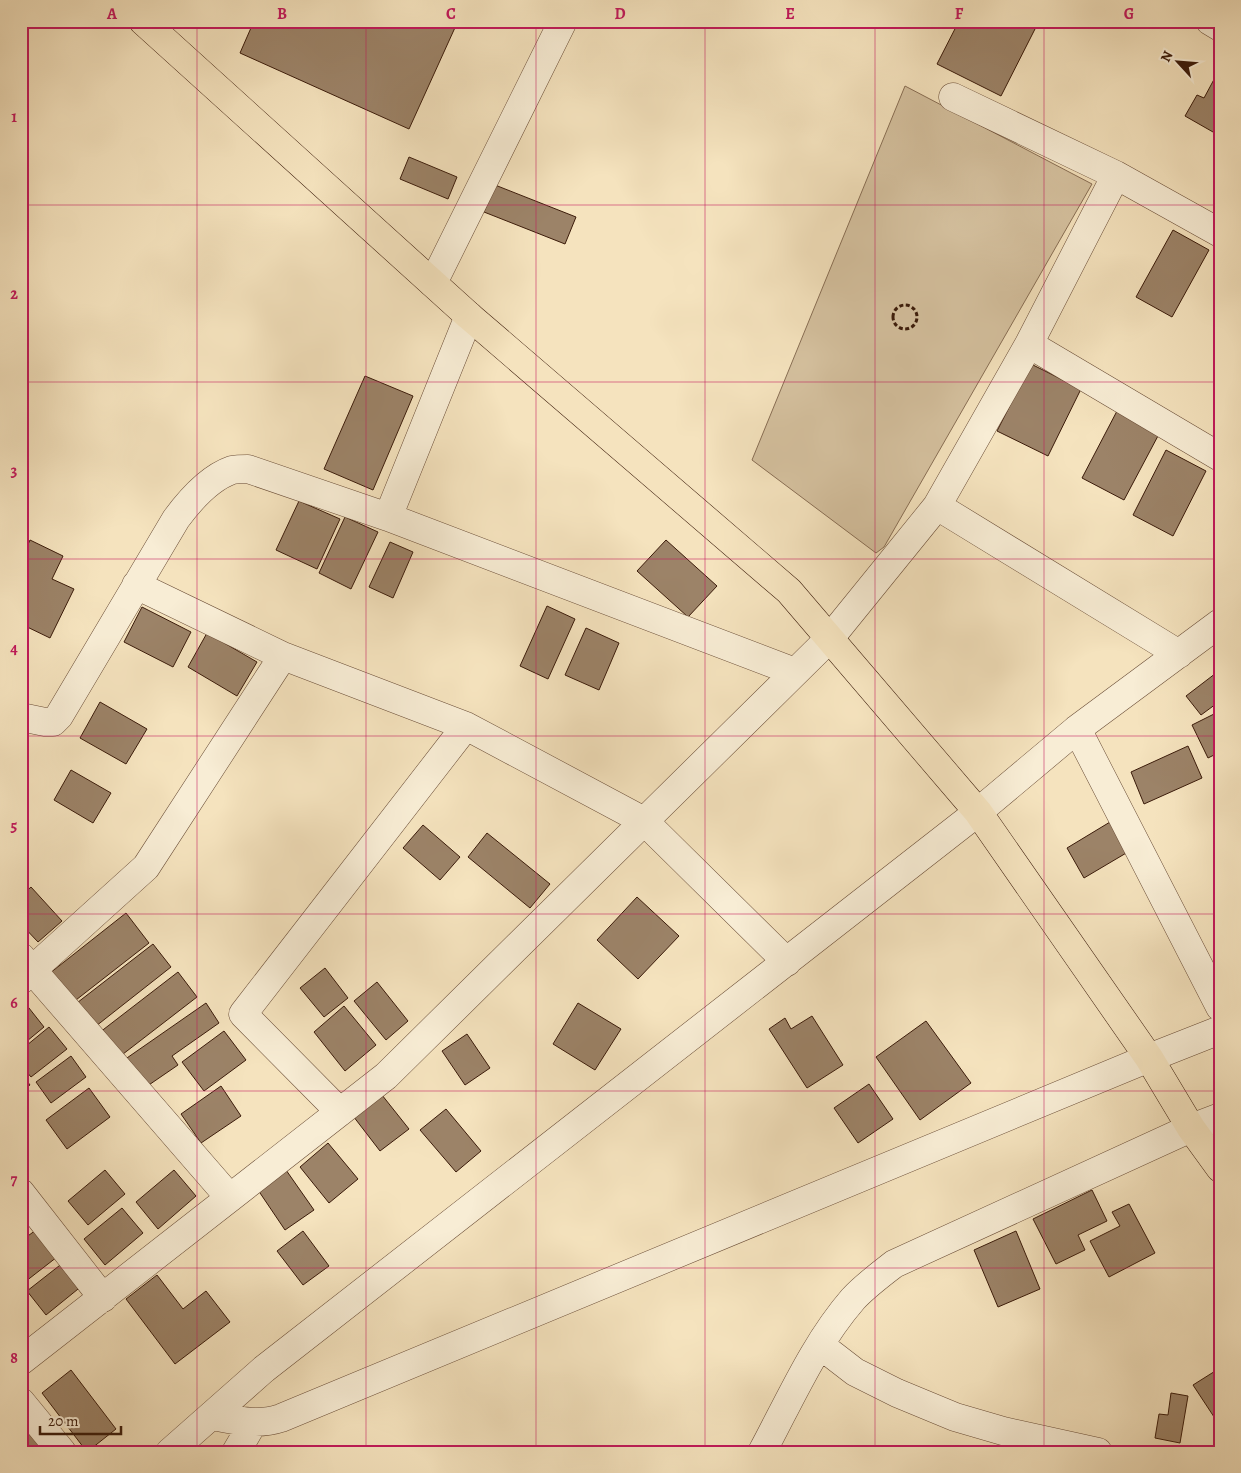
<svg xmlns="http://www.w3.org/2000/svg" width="1241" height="1473" font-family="Alegreya,serif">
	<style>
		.green { fill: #d5c19f; stroke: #886e54 }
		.building { fill: #9c8368; stroke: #3b1b0a }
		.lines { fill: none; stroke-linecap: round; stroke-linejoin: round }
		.minor-casing { stroke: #6a4d37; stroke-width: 29 }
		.major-casing { stroke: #3b1b0a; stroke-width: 29 }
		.path { stroke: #3b1b0a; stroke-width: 3; stroke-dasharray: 4 2.5; stroke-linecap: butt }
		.minor { stroke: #f8edd5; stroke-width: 28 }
		.major { stroke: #f5e3be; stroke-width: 28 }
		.grid { fill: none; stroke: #c2185b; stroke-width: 1; stroke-opacity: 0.55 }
		.neatline { fill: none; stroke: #c2185b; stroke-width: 2 }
		.grid-label { font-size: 16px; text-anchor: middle; font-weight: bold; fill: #c2185b }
	</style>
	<rect width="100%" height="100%" fill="#f5e3be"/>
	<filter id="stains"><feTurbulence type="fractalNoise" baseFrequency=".004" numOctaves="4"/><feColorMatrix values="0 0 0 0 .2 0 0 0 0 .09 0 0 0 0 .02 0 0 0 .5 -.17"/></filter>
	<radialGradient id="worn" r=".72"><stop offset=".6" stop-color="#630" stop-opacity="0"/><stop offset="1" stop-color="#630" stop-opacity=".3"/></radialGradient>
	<path class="green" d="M 905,86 L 1092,184 L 884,547 L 876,553 L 752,460 Z"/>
	<path class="building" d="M 254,21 L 458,21 L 409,129 L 240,53 Z
		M 932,21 L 950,21 L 947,28 Z
		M 959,21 L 1021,21 L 1035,29 L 1001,96 L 937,64 Z
		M 1218,72 L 1220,73 L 1220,136 L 1185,116 L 1197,95 L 1204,98 Z
		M 409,157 L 457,177 L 448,199 L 400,179 Z
		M 495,185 L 576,217 L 565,244 L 484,212 Z
		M 1173,230 L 1209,250 L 1172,317 L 1136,297 Z
		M 1031,364 L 1081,389 L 1048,456 L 997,431 Z
		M 365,376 L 413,396 L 373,490 L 324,469 Z
		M 1117,411 L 1159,434 L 1124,500 L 1082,478 Z
		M 1166,450 L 1206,471 L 1173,536 L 1133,515 Z
		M 299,501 L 340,519 L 317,569 L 276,550 Z
		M 345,517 L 378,532 L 351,589 L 319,573 Z
		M 30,540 L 63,556 L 52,579 L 74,589 L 50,638 L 21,624 L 21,560 Z
		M 666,540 L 717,586 L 688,617 L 637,571 Z
		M 390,542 L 413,552 L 393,598 L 369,587 Z
		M 547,606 L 575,619 L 548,679 L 520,666 Z
		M 142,607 L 191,632 L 173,667 L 124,642 Z
		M 586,628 L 619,643 L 599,690 L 565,675 Z
		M 207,633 L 257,662 L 237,696 L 188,667 Z
		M 1220,670 L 1220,701 L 1201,715 L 1186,696 Z
		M 100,702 L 147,729 L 126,764 L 80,738 Z
		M 1220,711 L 1220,752 L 1208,758 L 1192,725 Z
		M 1188,746 L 1202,778 L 1144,804 L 1131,772 Z
		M 71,770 L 111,793 L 93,823 L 54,800 Z
		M 1115,819 L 1133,849 L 1084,878 L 1067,848 Z
		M 423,825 L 460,857 L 440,880 L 403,848 Z
		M 487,833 L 550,884 L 530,908 L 468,857 Z
		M 31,887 L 62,921 L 38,942 L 21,924 L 21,896 Z
		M 637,897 L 679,936 L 638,979 L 597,940 Z
		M 126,913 L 149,943 L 67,1007 L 45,977 Z
		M 153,944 L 171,967 L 91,1030 L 73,1006 Z
		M 325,968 L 348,998 L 324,1017 L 300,988 Z
		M 178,972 L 197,997 L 114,1061 L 95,1036 Z
		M 377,982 L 408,1021 L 386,1040 L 354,1001 Z
		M 25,1003 L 44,1027 L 21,1046 L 21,1006 Z
		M 206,1003 L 219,1023 L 172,1056 L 178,1065 L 143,1089 L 124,1060 Z
		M 578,1003 L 621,1029 L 595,1070 L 553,1044 Z
		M 344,1006 L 376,1045 L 345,1071 L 314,1032 Z
		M 812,1016 L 843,1065 L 807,1088 L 769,1029 L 785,1018 L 791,1029 Z
		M 926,1021 L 971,1083 L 920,1120 L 876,1057 Z
		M 49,1027 L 67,1049 L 31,1077 L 21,1065 L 21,1050 Z
		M 224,1031 L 246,1060 L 204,1091 L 182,1062 Z
		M 467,1034 L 490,1068 L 465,1085 L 442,1051 Z
		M 71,1056 L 86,1077 L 51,1103 L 36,1082 Z
		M 21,1073 L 30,1085 L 21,1091 Z
		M 869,1084 L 893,1119 L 858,1143 L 834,1108 Z
		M 221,1086 L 241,1116 L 201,1143 L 181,1114 Z
		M 89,1088 L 110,1117 L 67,1149 L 46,1120 Z
		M 378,1090 L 409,1129 L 380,1151 L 350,1112 Z
		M 446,1109 L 481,1151 L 456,1172 L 420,1130 Z
		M 328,1143 L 358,1179 L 329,1203 L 300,1167 Z
		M 105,1170 L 125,1194 L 88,1225 L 68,1201 Z
		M 174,1170 L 196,1196 L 158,1229 L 136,1202 Z
		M 286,1170 L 314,1210 L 285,1230 L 258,1190 Z
		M 1092,1190 L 1107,1221 L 1078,1235 L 1085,1250 L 1056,1264 L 1033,1219 Z
		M 1129,1204 L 1155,1253 L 1109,1277 L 1090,1241 L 1120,1226 L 1112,1212 Z
		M 122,1208 L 143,1233 L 105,1265 L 84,1239 Z
		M 36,1230 L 57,1257 L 21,1285 L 21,1241 Z
		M 303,1231 L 329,1266 L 303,1285 L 277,1251 Z
		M 1016,1231 L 1040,1289 L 998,1307 L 974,1250 Z
		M 64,1262 L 83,1285 L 46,1315 L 27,1291 Z
		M 157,1275 L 183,1309 L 206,1291 L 230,1322 L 175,1364 L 126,1299 Z
		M 1220,1368 L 1220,1426 L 1193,1385 Z
		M 71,1370 L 116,1429 L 87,1452 L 42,1393 Z
		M 1171,1393 L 1188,1396 L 1180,1443 L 1155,1438 L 1159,1414 L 1168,1415 Z
		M 21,1421 L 41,1446 L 33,1452 L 21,1452 Z"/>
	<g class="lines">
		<defs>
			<path id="minor" d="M 1210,21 L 1220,27
				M 953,97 L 1116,175 L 1220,233
				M 433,283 L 563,21
				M 1029,344 L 1220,457
				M 937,506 L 1179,654
				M 388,517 L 469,316
				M 136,585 L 283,656 L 466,726 L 644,821 L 787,962
				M 21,717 L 45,722 L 53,722 L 59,716 L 176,519 C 190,500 209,478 232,470 C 237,469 243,469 248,469 L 388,517 L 795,672
				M 1077,729 L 1220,1007
				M 21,957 L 230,1198
				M 21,980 L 146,867 L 283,656
				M 340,1112 L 243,1014 L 466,726
				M 21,1193 L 103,1298
				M 820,1345 L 855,1372 L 897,1393 L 955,1417 L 1003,1431 L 1098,1452
				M 21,1361 L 386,1076 L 830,638 L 937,506 L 1029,344 L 1116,175
				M 21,1402 L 62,1452
				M 212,1416 C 236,1420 257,1426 281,1418 L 1149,1058 L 1220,1030
				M 170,1452 L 264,1369 L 978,812 L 1077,729 L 1220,623
				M 236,1452 L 253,1423
				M 762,1452 C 790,1400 814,1344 853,1299 C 865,1286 880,1275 894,1264 L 1191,1128 L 1220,1117"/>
			<path id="major" d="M 143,21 L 469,316 L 789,591 L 978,812 L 1149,1058 L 1191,1128 L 1220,1168"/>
		</defs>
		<use href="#minor" class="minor-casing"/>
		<use href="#major" class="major-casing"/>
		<path class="path" d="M893 317a12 12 0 1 1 24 0a12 12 0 1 1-24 0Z"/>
		<use href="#minor" class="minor"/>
		<use href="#major" class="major"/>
	</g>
	<path class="grid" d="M 197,21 L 197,1452M 366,21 L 366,1452M 536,21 L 536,1452M 705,21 L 705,1452M 875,21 L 875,1452M 1044,21 L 1044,1452M 21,205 L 1220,205M 21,382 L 1220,382M 21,559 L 1220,559M 21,736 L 1220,736M 21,914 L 1220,914M 21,1091 L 1220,1091M 21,1268 L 1220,1268"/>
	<rect width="1241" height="1473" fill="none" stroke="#f5e3be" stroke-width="55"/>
	<g transform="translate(1178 62) rotate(296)" stroke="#f8edd5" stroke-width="4" paint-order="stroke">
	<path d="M0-4L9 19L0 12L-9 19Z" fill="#3b1b0a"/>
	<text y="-8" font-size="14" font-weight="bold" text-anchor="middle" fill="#3b1b0a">N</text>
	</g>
	<path d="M40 1426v8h81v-8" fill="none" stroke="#3b1b0a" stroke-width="2.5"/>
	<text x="48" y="1426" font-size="15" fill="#3b1b0a" stroke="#f8edd5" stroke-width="4" paint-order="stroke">20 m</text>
	<rect x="28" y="28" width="1186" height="1418" class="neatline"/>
	<g class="grid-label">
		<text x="112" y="19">A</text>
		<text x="282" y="19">B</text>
		<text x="451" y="19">C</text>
		<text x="620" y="19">D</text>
		<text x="790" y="19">E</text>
		<text x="959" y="19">F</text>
		<text x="1129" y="19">G</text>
		<text x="14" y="122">1</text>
		<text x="14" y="299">2</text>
		<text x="14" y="476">3</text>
		<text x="14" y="654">4</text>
		<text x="14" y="831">5</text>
		<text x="14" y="1008">6</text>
		<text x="14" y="1185">7</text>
		<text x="14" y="1363">8</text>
	</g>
	<rect width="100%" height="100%" filter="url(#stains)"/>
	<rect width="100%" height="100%" fill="url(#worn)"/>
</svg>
